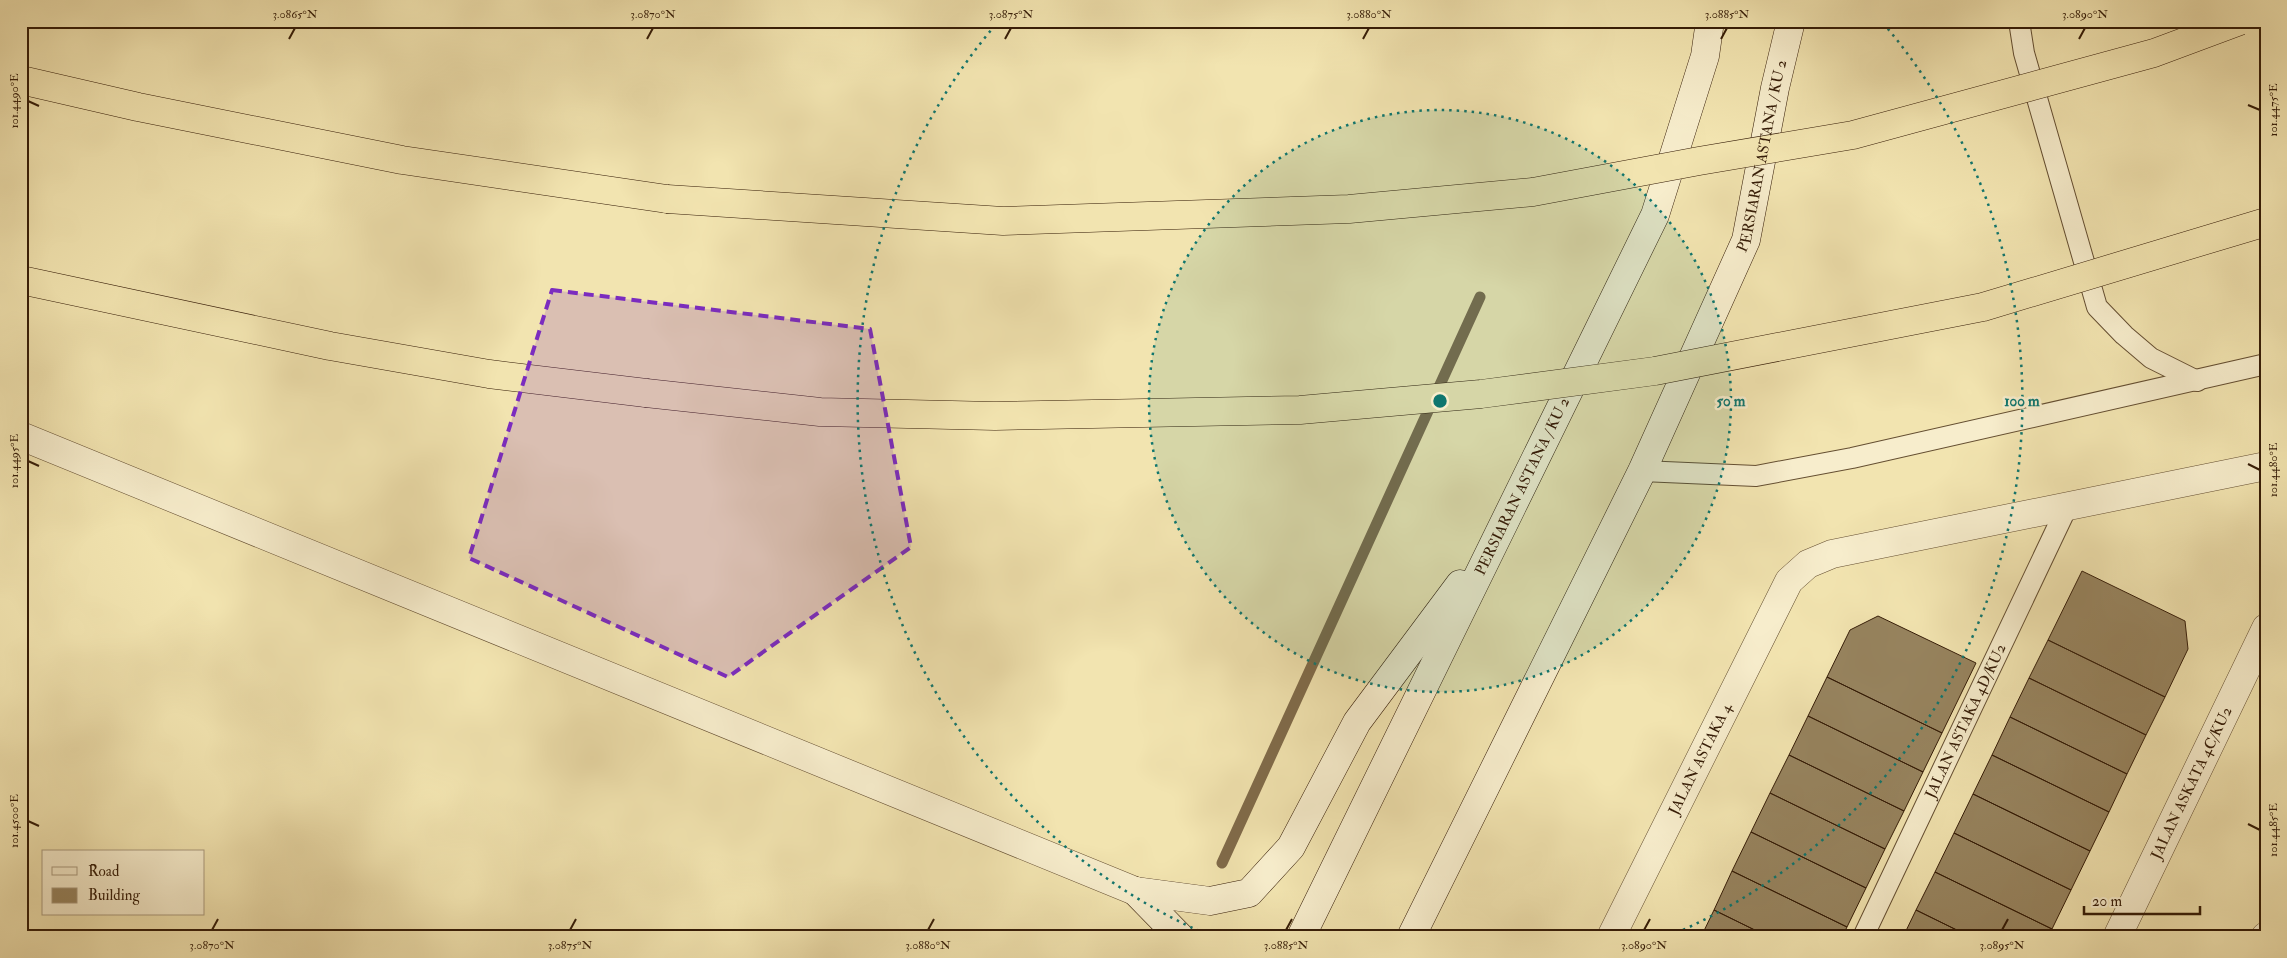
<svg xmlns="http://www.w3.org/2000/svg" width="2287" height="958" font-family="'IM FELL Double Pica',serif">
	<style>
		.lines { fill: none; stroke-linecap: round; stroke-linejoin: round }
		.stream { stroke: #806b4a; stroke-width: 11 }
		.building { fill: #97845f; stroke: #351c07 }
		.lane-casing { stroke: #644e31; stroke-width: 22 }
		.street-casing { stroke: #644e31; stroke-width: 29 }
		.secondary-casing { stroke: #351c07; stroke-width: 29 }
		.highway-casing { stroke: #351c07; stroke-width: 29 }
		.lane { stroke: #f7edcc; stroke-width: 20 }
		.street { stroke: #f7edcc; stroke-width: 28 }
		.secondary { stroke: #f7edcc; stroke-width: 28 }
		.highway { stroke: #f2e4b0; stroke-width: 28 }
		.highway-bridge-casing { stroke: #351c07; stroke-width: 29; stroke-linecap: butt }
		.highway-bridge { stroke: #f2e4b0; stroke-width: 28 }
		.marked { fill: #7b2cbf; fill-opacity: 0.2; stroke: #7b2cbf; stroke-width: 4; stroke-dasharray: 10 6; stroke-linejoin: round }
		.ticks { fill: none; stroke: #351c07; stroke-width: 2 }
		.ring { fill: none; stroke: #0f766e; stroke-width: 2.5; stroke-dasharray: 2.5 5 }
		.labels { text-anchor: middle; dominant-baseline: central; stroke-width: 5; stroke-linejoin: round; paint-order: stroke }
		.street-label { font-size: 15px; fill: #351c07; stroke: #f7edcc }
		.centre { fill: #0f766e; stroke: #f7edcc; stroke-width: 2.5 }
		.ring-label { font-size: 15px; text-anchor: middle; font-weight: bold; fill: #0f766e; stroke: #f7edcc; stroke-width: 5; stroke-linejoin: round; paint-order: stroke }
		.neatline { fill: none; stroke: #351c07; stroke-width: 2 }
		.ticks-label { font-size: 12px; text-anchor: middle; fill: #351c07 }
	</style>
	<rect width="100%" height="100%" fill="#f2e4b0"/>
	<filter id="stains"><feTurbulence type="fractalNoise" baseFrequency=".004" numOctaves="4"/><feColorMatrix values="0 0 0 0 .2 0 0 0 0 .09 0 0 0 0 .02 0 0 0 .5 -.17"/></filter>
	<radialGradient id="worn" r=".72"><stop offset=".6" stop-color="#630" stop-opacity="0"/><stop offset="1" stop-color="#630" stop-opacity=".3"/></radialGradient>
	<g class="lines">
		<path class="stream" d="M 1222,863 L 1480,297"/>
	</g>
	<path class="building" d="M 2082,571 L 2185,621 L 2188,649 L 2165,697 L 2048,640 Z
		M 1878,616 L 1976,663 L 1942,733 L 1827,677 L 1850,630 Z
		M 2048,640 L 2165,697 L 2146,735 L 2029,678 Z
		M 1827,677 L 1942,733 L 1923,772 L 1808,716 Z
		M 2029,678 L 2146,735 L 2127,774 L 2010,717 Z
		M 1808,716 L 1923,772 L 1904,811 L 1789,755 Z
		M 2010,717 L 2127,774 L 2109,812 L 1992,755 Z
		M 1789,755 L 1904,811 L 1885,849 L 1770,793 Z
		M 1992,755 L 2109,812 L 2090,851 L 1973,794 Z
		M 1770,793 L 1885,849 L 1866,888 L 1751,832 Z
		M 1973,794 L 2090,851 L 2071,890 L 1954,833 Z
		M 1751,832 L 1866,888 L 1847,927 L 1732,871 Z
		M 1954,833 L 2071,890 L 2052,929 L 1935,872 Z
		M 1732,871 L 1847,927 L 1842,937 L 1769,937 L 1714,910 Z
		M 1935,872 L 2052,929 L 2048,937 L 1971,937 L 1916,910 Z
		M 1714,910 L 1769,937 L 1701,937 Z
		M 1916,910 L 1971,937 L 1903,937 Z"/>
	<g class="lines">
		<defs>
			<g id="lane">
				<path d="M 2019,21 L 2024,53 L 2097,307 L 2124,335 L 2151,358 L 2197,381"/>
				<path d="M 1642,471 L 1756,476 L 1852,458 L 2266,364"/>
				<path id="s1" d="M 1863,937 L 2067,507"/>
			</g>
			<g id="street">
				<path d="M 21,436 L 1135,891"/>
				<path id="s2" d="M 1611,937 L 1789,581 L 1808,564 L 1832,554 L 2266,466"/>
				<path id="s3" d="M 2117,937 L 2266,628"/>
				<path d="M 2265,937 L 2266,936"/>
			</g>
			<g id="secondary">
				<path d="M 1135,891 L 1210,901 L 1249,893 L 1291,847 L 1357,722 L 1460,584"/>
				<path d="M 1135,891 L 1180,937"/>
				<path id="s4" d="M 1301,937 L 1655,215 L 1705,56 L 1710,21"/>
				<path id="s5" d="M 1411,937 L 1642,471 L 1746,240 L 1775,88 L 1791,21"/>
			</g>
			<path id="highway" d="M 21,80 L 138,107 L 402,160 L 667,199
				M 21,280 L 330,346 L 489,374 L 646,393"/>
		</defs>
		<use href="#lane" class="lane-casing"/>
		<use href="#street" class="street-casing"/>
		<use href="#secondary" class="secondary-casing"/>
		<use href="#highway" class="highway-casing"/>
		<use href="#lane" class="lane"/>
		<use href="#street" class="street"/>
		<use href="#secondary" class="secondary"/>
		<use href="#highway" class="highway"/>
		<defs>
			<path id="highway-bridge" d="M 667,199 L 1003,221 L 1349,209 L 1533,192 L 1699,161 L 1853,135 L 2154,53 L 2240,21
				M 646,393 L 820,412 L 995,416 L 1300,410 L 1481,394 L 1655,371 L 1983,307 L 2266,222"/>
		</defs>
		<use href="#highway-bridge" class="highway-bridge-casing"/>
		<use href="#highway-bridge" class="highway-bridge"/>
	</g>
	<path class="marked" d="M 552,290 L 870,329 L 911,547 L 728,677 L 469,558 Z"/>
	<path class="ticks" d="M 289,39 L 295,28M 647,39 L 653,28M 1005,39 L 1011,28M 1363,39 L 1369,28M 1721,39 L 1727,28M 2079,39 L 2085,28M 28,101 L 39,106M 2248,105 L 2260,110M 28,461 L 39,466M 2248,464 L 2260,470M 28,821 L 39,826M 2248,824 L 2260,830M 212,930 L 218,919M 570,930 L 576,919M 928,930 L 934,919M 1286,930 L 1292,919M 1644,930 L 1650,919M 2002,930 L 2008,919"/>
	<circle cx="1440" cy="401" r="291" fill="#0f766e" fill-opacity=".12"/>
	<g class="ring">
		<circle cx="1440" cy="401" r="291"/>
		<path d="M1213 937A582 582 0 0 1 997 23M1883 23A582 582 0 0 1 1667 937"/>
	</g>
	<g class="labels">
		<g class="street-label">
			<text stroke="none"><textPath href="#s5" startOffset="859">PERSIARAN ASTANA / KU 2</textPath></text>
			<text stroke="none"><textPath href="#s4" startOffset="502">PERSIARAN ASTANA / KU 2</textPath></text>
			<text stroke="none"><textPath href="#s1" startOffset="239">JALAN ASTAKA 4D/KU2</textPath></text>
			<text stroke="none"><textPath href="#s2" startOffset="199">JALAN ASTAKA 4</textPath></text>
			<text stroke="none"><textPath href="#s3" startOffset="171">JALAN ASKATA 4C/KU2</textPath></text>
		</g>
	</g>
	<circle cx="1440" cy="401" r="8" class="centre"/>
	<g class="ring-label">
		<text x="1731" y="406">50 m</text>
		<text x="2022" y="406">100 m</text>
	</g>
	<rect width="2287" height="958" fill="none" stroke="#f2e4b0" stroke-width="55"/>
	<rect x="42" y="850" width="162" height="65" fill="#f7edcc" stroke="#a9997d"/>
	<rect x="52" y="867" width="25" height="8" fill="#f7edcc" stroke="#a9997d"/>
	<text x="88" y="876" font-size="15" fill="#351c07">Road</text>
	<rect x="52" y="888" width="25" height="15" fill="#97845f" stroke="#a9997d"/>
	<text x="88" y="900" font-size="15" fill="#351c07">Building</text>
	<path d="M2084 906v8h116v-8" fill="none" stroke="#351c07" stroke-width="2.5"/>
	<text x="2092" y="906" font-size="15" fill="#351c07" stroke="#f7edcc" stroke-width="4" paint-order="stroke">20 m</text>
	<rect x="28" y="28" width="2232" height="902" class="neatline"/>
	<g class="ticks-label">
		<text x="295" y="18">3.0865°N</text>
		<text x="653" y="18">3.0870°N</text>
		<text x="1011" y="18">3.0875°N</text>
		<text x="1369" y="18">3.0880°N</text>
		<text x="1727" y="18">3.0885°N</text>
		<text x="2085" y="18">3.0890°N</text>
		<text transform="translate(14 101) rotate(-90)" y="4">101.4490°E</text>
		<text transform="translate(2273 110) rotate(-90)" y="4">101.4475°E</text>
		<text transform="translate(14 461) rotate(-90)" y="4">101.4495°E</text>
		<text transform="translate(2273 470) rotate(-90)" y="4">101.4480°E</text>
		<text transform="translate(14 821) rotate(-90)" y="4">101.4500°E</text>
		<text transform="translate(2273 830) rotate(-90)" y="4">101.4485°E</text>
		<text x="212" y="949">3.0870°N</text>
		<text x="570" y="949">3.0875°N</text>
		<text x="928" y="949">3.0880°N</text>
		<text x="1286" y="949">3.0885°N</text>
		<text x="1644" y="949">3.0890°N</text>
		<text x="2002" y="949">3.0895°N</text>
	</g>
	<rect width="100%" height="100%" filter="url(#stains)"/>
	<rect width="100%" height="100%" fill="url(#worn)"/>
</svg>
